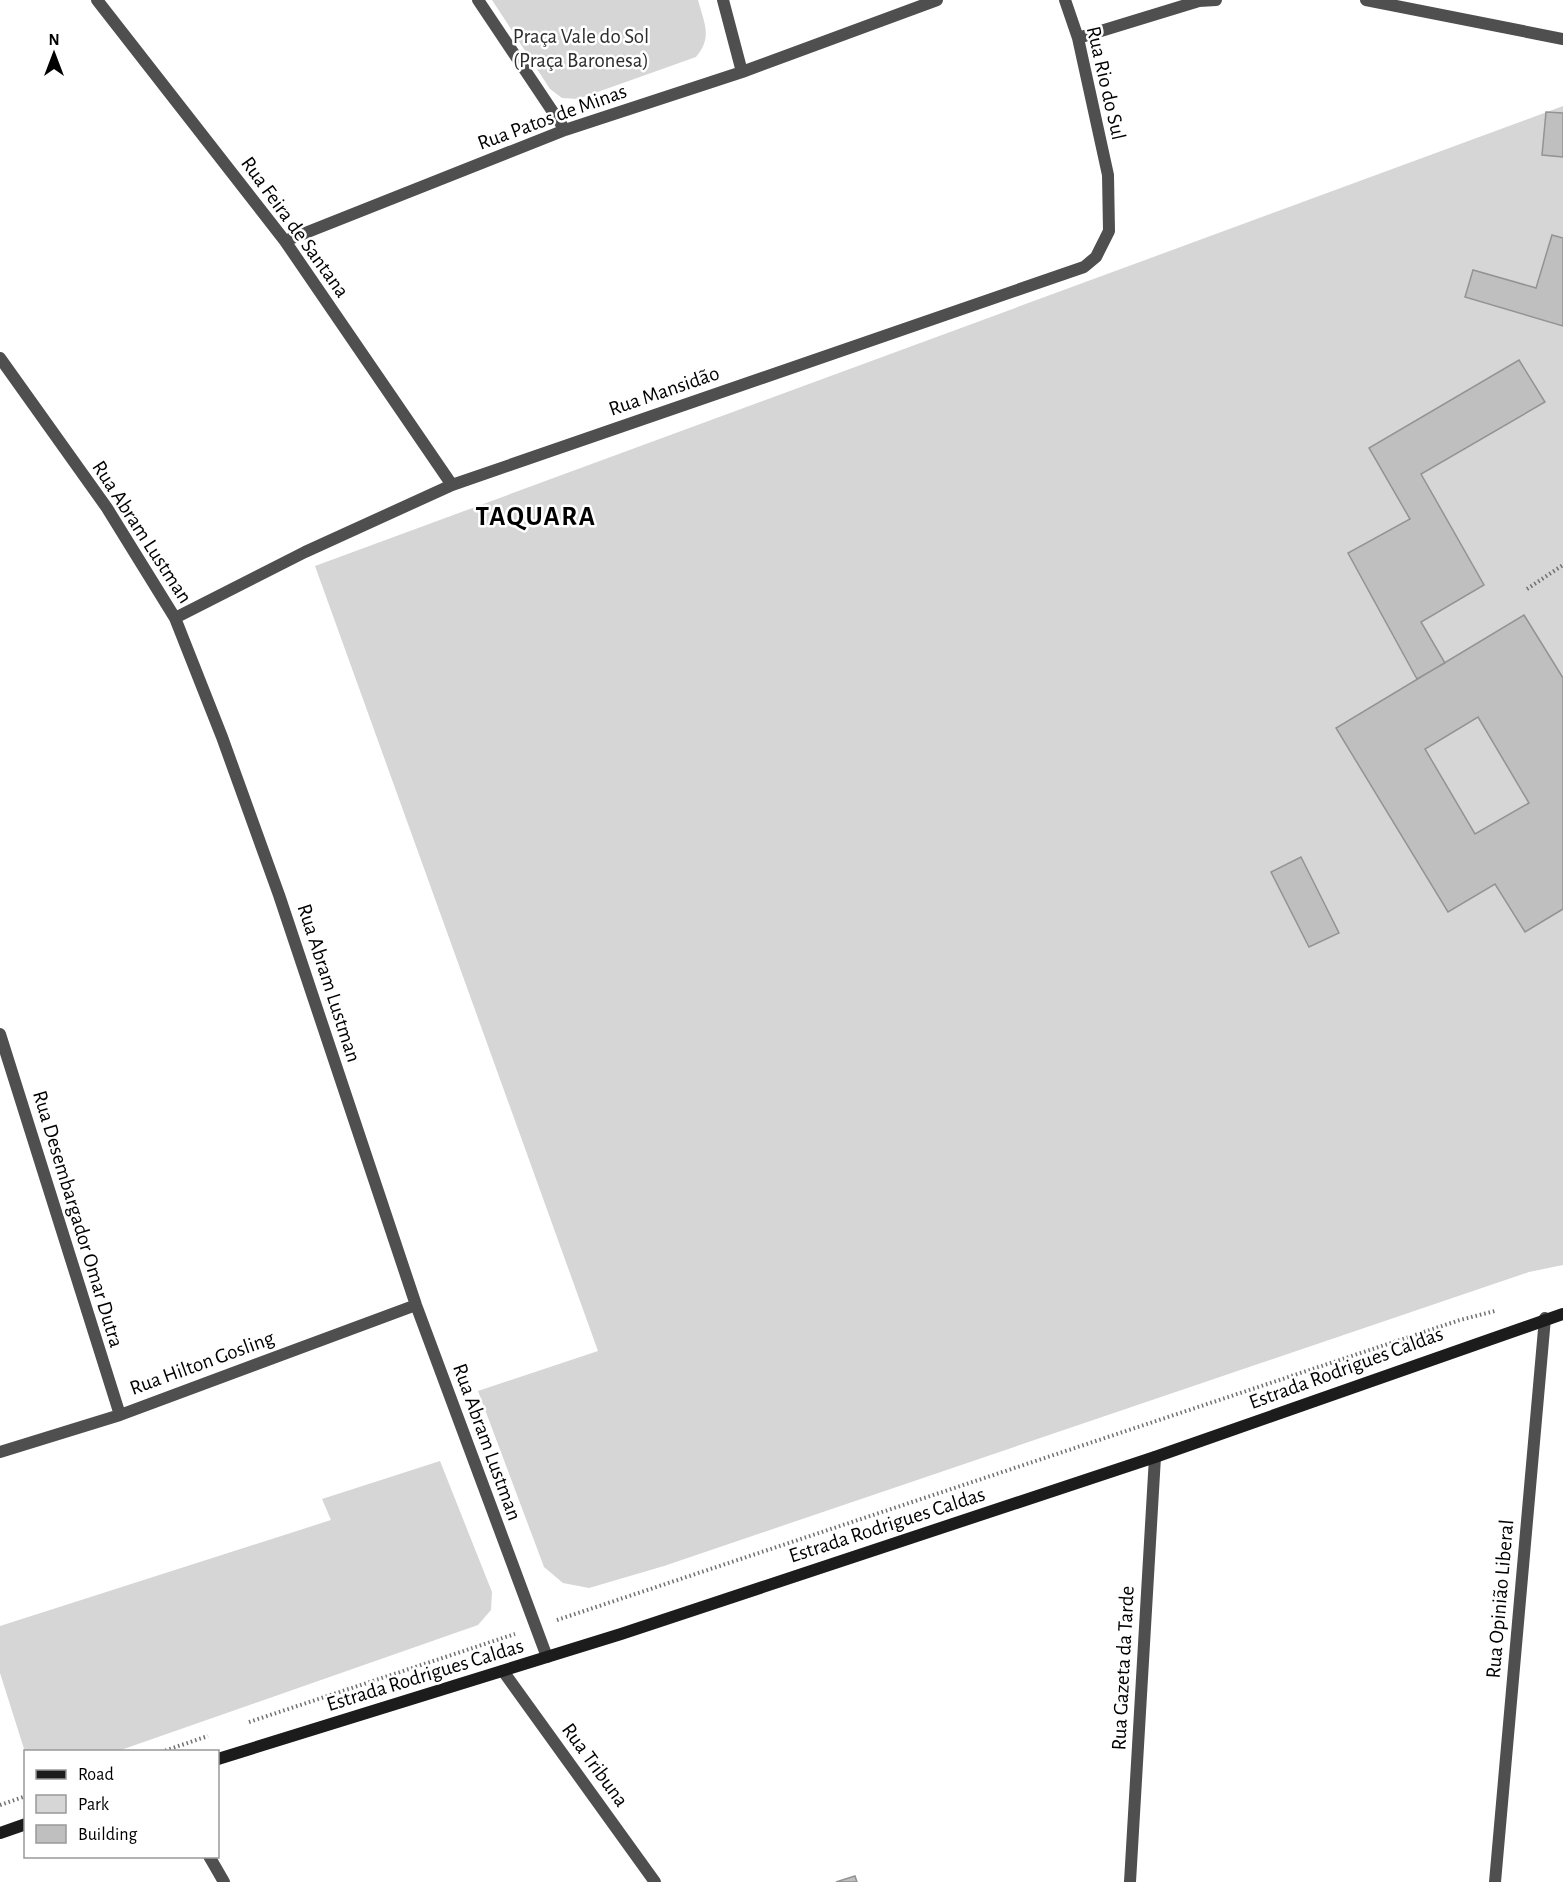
<svg xmlns="http://www.w3.org/2000/svg" width="1563" height="1882" font-family="'Alegreya Sans',sans-serif">
	<style>
		.green { fill: #d6d6d6 }
		.building { fill: #bfbfbf; stroke: #939393; stroke-width: 1.5; fill-rule: evenodd }
		.lines { fill: none; stroke-linecap: round; stroke-linejoin: round }
		.path { stroke: #717171; stroke-width: 4; stroke-dasharray: 1.5 3; stroke-linecap: butt }
		.minor { stroke: #4f4f4f; stroke-width: 12 }
		.secondary { stroke: #1c1c1c; stroke-width: 12 }
		.labels { text-anchor: middle; dominant-baseline: central; stroke-width: 5; stroke-linejoin: round; paint-order: stroke }
		.park-label { font-size: 21px; fill: #2d2d2d; stroke: #fff }
		.street-label { font-size: 21px; fill: #000; stroke: #fff }
		.district-label { font-size: 27px; font-weight: bold; letter-spacing: 1.5px; fill: #000; stroke: #fff }
	</style>
	<rect width="100%" height="100%" fill="#fff"/>
	<path class="green" d="M 492,0 L 698,0 C 704,23 713,37 696,57 L 578,99 L 562,98 L 550,89 Z
		M 1563,106 L 1563,1265 L 1529,1272 L 664,1566 L 589,1588 L 563,1583 L 544,1567 L 478,1391 L 598,1351 L 315,566 Z
		M 440,1461 L 492,1592 L 491,1610 L 478,1625 L 118,1751 L 25,1752 L 0,1673 L 0,1626 L 331,1520 L 322,1499 Z"/>
	<path class="building" d="M 1546,112 L 1563,113 L 1563,157 L 1542,155 Z
		M 1552,235 L 1563,238 L 1563,326 L 1465,297 L 1473,270 L 1536,288 Z
		M 1519,360 L 1545,402 L 1421,474 L 1484,585 L 1421,622 L 1445,663 L 1417,679 L 1348,553 L 1410,519 L 1369,448 Z
		M 1524,615 L 1563,678 L 1563,909 L 1525,932 L 1495,884 L 1448,912 L 1336,728 ZM 1478,717 L 1529,803 L 1475,834 L 1425,749 Z
		M 1301,857 L 1339,933 L 1309,947 L 1271,872 Z
		M 855,1876 L 857,1882 L 836,1882 Z"/>
	<g class="lines">
		<path class="path" d="M 1527,589 L 1563,565
			M 557,1620 L 1460,1320 L 1495,1311
			M 249,1722 L 515,1634
			M 161,1752 L 208,1736
			M 0,1805 L 26,1796"/>
		<path class="minor" d="M 97,0 L 285,241 L 452,485
			M 478,0 L 565,130
			M 723,0 L 742,72
			M 1366,0 L 1563,39
			M 1078,38 L 1199,1 L 1216,0
			M 285,241 L 565,130 L 742,72 L 937,0
			M 0,358 L 107,508 L 175,618 L 222,737 L 279,895 L 416,1305 L 547,1657
			M 175,618 L 305,552 L 452,485 L 1084,267 L 1096,257 L 1109,231 L 1108,175 L 1078,38 L 1065,0
			M 0,1034 L 120,1415
			M 0,1452 L 120,1415 L 416,1305
			M 503,1671 L 655,1882
			M 209,1856 L 224,1882
			M 1130,1882 L 1155,1457
			M 1495,1882 L 1545,1318"/>
		<path class="secondary" d="M 218,1759 L 621,1634 L 1155,1457 L 1563,1314
			M 0,1833 L 26,1824"/>
	</g>
	<g class="labels">
		<g class="park-label">
			<text x="581" y="36">Praça Vale do Sol<tspan x="581" dy="24">(Praça Baronesa)</tspan></text>
		</g>
		<g class="street-label">
			<text transform="translate(1106 83) rotate(77)">Rua Rio do Sul</text>
			<text transform="translate(552 117) rotate(-20)">Rua Patos de Minas</text>
			<text transform="translate(295 227) rotate(54)">Rua Feira de Santana</text>
			<text transform="translate(664 391) rotate(-19)">Rua Mansidão</text>
			<text transform="translate(142 532) rotate(57)">Rua Abram Lustman</text>
			<text transform="translate(329 983) rotate(72)">Rua Abram Lustman</text>
			<text transform="translate(78 1219) rotate(73)">Rua Desembargador Omar Dutra</text>
			<text transform="translate(202 1363) rotate(-20)">Rua Hilton Gosling</text>
			<text transform="translate(1346 1368) rotate(-20)">Estrada Rodrigues Caldas</text>
			<text transform="translate(487 1442) rotate(70)">Rua Abram Lustman</text>
			<text transform="translate(887 1525) rotate(-18)">Estrada Rodrigues Caldas</text>
			<text transform="translate(1500 1599) rotate(-85)">Rua Opinião Liberal</text>
			<text transform="translate(1123 1668) rotate(-87)">Rua Gazeta da Tarde</text>
			<text transform="translate(425 1675) rotate(-17)">Estrada Rodrigues Caldas</text>
			<text transform="translate(595 1765) rotate(54)">Rua Tribuna</text>
		</g>
		<g class="district-label">
			<text x="536" y="516">TAQUARA</text>
		</g>
	</g>
	<rect x="24" y="1750" width="195" height="108" fill="#ffffff" stroke="#999999" stroke-width="1.5"/>
	<rect x="36" y="1770" width="30" height="9" fill="#1c1c1c" stroke="#999999" stroke-width="1.5"/>
	<text x="78" y="1780" font-size="18" fill="#000000">Road</text>
	<rect x="36" y="1795" width="30" height="18" fill="#d6d6d6" stroke="#999999" stroke-width="1.5"/>
	<text x="78" y="1810" font-size="18" fill="#000000">Park</text>
	<rect x="36" y="1825" width="30" height="18" fill="#bfbfbf" stroke="#999999" stroke-width="1.5"/>
	<text x="78" y="1840" font-size="18" fill="#000000">Building</text>
	<g transform="translate(54 54)" stroke="#ffffff" stroke-width="4.5" paint-order="stroke">
	<path d="M0-4.5L10 22L0 15L-10 22Z" fill="#000000"/>
	<text y="-9" font-size="16" font-weight="bold" text-anchor="middle" fill="#000000">N</text>
	</g>
</svg>
